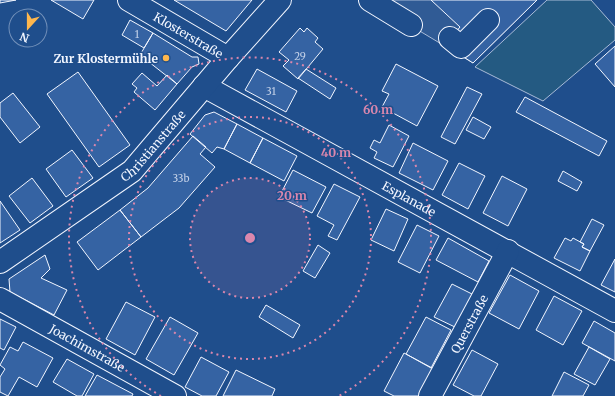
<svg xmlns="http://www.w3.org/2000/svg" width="615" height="396" font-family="Merriweather,serif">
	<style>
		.green { fill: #245a82; stroke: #a8bbd7 }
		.parking { fill: #305b95; stroke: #a8bbd7 }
		.building { fill: #3563a3; stroke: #f2f6ff }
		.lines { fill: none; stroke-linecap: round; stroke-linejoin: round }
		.minor-casing { stroke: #f2f6ff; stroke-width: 24 }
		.minor { stroke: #1f4e8c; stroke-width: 22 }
		.ring { fill: none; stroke: #da87ad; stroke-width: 2; stroke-dasharray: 2 4 }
		.poi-dot { fill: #ffb74d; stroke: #1f4e8c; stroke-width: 1.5 }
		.labels { text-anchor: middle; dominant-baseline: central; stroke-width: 3; stroke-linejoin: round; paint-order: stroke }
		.number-label { font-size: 10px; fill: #c3d1e8 }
		.street-label { font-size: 12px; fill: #f2f6ff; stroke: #1f4e8c }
		.poi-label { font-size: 12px; font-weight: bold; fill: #f2f6ff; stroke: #1f4e8c; text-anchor: end }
		.centre { fill: #da87ad; stroke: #1f4e8c; stroke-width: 2 }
		.ring-label { font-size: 12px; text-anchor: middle; font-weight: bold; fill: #da87ad; stroke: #1f4e8c; stroke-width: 3; stroke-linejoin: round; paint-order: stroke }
	</style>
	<rect width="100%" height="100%" fill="#1f4e8c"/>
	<path class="green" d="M 547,0 L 591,0 L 615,27 L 615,40 L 543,101 L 475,67 Z"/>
	<path class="parking" d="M 368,0 L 537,0 L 473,63 Z"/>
	<path class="building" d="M 0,0 L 16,0 L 0,3 Z
		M 51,0 L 94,0 L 83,19 Z
		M 174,0 L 252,0 L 226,31 Z
		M 431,0 L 537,0 L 473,63 L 445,45 L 460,27 Z
		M 130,20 L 153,33 L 144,48 L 122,35 Z
		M 300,28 L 304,32 L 307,28 L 318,38 L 315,42 L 323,49 L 298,79 L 283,66 L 289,60 L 279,52 Z
		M 153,33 L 192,57 L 198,57 L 199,64 L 192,67 L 177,84 L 140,55 Z
		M 615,46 L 615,87 L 595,64 Z
		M 396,64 L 438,86 L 417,126 L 382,107 L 389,94 L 382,91 Z
		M 257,69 L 297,91 L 286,112 L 245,90 Z
		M 306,69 L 336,88 L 330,99 L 298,78 Z
		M 78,72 L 130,145 L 99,167 L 47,94 Z
		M 142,73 L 157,86 L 167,75 L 177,84 L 155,110 L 134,92 L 137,88 L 132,84 Z
		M 467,87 L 482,94 L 455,144 L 441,137 Z
		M 13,93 L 40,127 L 20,143 L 0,117 L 0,103 Z
		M 525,97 L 607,141 L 599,156 L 516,112 Z
		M 214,112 L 237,124 L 224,149 L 217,147 L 212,153 L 190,134 L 205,115 Z
		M 473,117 L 491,127 L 484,139 L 466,130 Z
		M 237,124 L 263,138 L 250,163 L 224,149 Z
		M 389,125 L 409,136 L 393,167 L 374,158 L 377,152 L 370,148 L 374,140 L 380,143 Z
		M 193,136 L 206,147 L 200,154 L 215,167 L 179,208 L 141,237 L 120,210 L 148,188 Z
		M 263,138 L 297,156 L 284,181 L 250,163 Z
		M 413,143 L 448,161 L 433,190 L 399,173 Z
		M 72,150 L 93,178 L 66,197 L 46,169 Z
		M 459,163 L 485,176 L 468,209 L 442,195 Z
		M 293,170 L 326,187 L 312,213 L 279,197 Z
		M 563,171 L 582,182 L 577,191 L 558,181 Z
		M 502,176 L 527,189 L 508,226 L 483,213 Z
		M 32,178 L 53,206 L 30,223 L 9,196 Z
		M 334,184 L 360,197 L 337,240 L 328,236 L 334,225 L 317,216 Z
		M 0,201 L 20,230 L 0,243 Z
		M 386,209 L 408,219 L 394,251 L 371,240 Z
		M 120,210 L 141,237 L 98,270 L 77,242 Z
		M 592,219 L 604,225 L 590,251 L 582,247 L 584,244 L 580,242 Z
		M 417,225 L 439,236 L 420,273 L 398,262 Z
		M 448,238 L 489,261 L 478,282 L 436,260 Z
		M 565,238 L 571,241 L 573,238 L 584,244 L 582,247 L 590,251 L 580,271 L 554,258 Z
		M 318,245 L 330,253 L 315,278 L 303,271 Z
		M 45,255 L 50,269 L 41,278 L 67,290 L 54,315 L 10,292 L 9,279 Z
		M 615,259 L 615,292 L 601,285 Z
		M 510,275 L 539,291 L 519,329 L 489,313 Z
		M 452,284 L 474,295 L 457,328 L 434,317 Z
		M 554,296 L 582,311 L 563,345 L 536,330 Z
		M 126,302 L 155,317 L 135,355 L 106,339 Z
		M 266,305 L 300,325 L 293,338 L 259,317 Z
		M 170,317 L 198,333 L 174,375 L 146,359 Z
		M 426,317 L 451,330 L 431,368 L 406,354 Z
		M 0,319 L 16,327 L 4,350 L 0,348 Z
		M 594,321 L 615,333 L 615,361 L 582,343 Z
		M 23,342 L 53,358 L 37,387 L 19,377 L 8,396 L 0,392 L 0,377 L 5,369 L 0,365 L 10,347 L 18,351 Z
		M 589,347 L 610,359 L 595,385 L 574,374 Z
		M 472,350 L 498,364 L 481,396 L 474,396 L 453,385 Z
		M 404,353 L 434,369 L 420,396 L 394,396 L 384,391 Z
		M 201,357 L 229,372 L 216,396 L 202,396 L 185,387 Z
		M 67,359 L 94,374 L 82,396 L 77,396 L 53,382 Z
		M 236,370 L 275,389 L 272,396 L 223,396 Z
		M 564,372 L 589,385 L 583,396 L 552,396 Z
		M 97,375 L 133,394 L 132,396 L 85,396 Z"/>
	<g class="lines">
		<defs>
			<g id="minor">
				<path id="s1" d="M 129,0 L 228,58"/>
				<path d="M 370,0 L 411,25"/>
				<path d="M 450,38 L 461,47 L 488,20"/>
				<path id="s2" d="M 204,86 L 615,311"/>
				<path id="s3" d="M 0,262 L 132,171 L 228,58 L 280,0"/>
				<path id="s4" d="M 0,299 L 175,396"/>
				<path id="s5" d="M 430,396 L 508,251"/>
			</g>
		</defs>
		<use href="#minor" class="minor-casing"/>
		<use href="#minor" class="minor"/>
	</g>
	<circle cx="250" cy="238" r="60" fill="#da87ad" fill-opacity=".12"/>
	<g class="ring">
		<circle cx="250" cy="238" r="60"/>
		<circle cx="250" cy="238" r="121"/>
		<path d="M161 396A181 181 0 1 1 339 396"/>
	</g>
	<circle class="poi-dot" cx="166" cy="58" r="4"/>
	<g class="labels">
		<g class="number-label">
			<text x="137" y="34">1</text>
			<text x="300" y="56">29</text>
			<text x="271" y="91">31</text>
			<text x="181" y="178">33b</text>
		</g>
		<g class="street-label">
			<text stroke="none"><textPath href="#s1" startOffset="69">Klosterstraße</textPath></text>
			<text stroke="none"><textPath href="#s3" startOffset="193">Christianstraße</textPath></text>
			<text stroke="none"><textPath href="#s2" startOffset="234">Esplanade</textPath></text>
			<text stroke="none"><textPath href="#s5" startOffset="82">Querstraße</textPath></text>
			<text stroke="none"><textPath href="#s4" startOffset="100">Joachimstraße</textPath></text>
		</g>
		<g class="poi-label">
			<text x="158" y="58">Zur Klostermühle</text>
		</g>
	</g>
	<circle cx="250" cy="238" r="6" class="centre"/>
	<g class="ring-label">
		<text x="378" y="114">60 m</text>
		<text x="336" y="157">40 m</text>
		<text x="292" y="200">20 m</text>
	</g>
	<g transform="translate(28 28) rotate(201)"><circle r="19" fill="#1f4e8c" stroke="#7391ba"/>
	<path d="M0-3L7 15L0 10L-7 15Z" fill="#ffb74d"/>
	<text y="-6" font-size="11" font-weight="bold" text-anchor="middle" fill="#f2f6ff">N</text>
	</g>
</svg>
